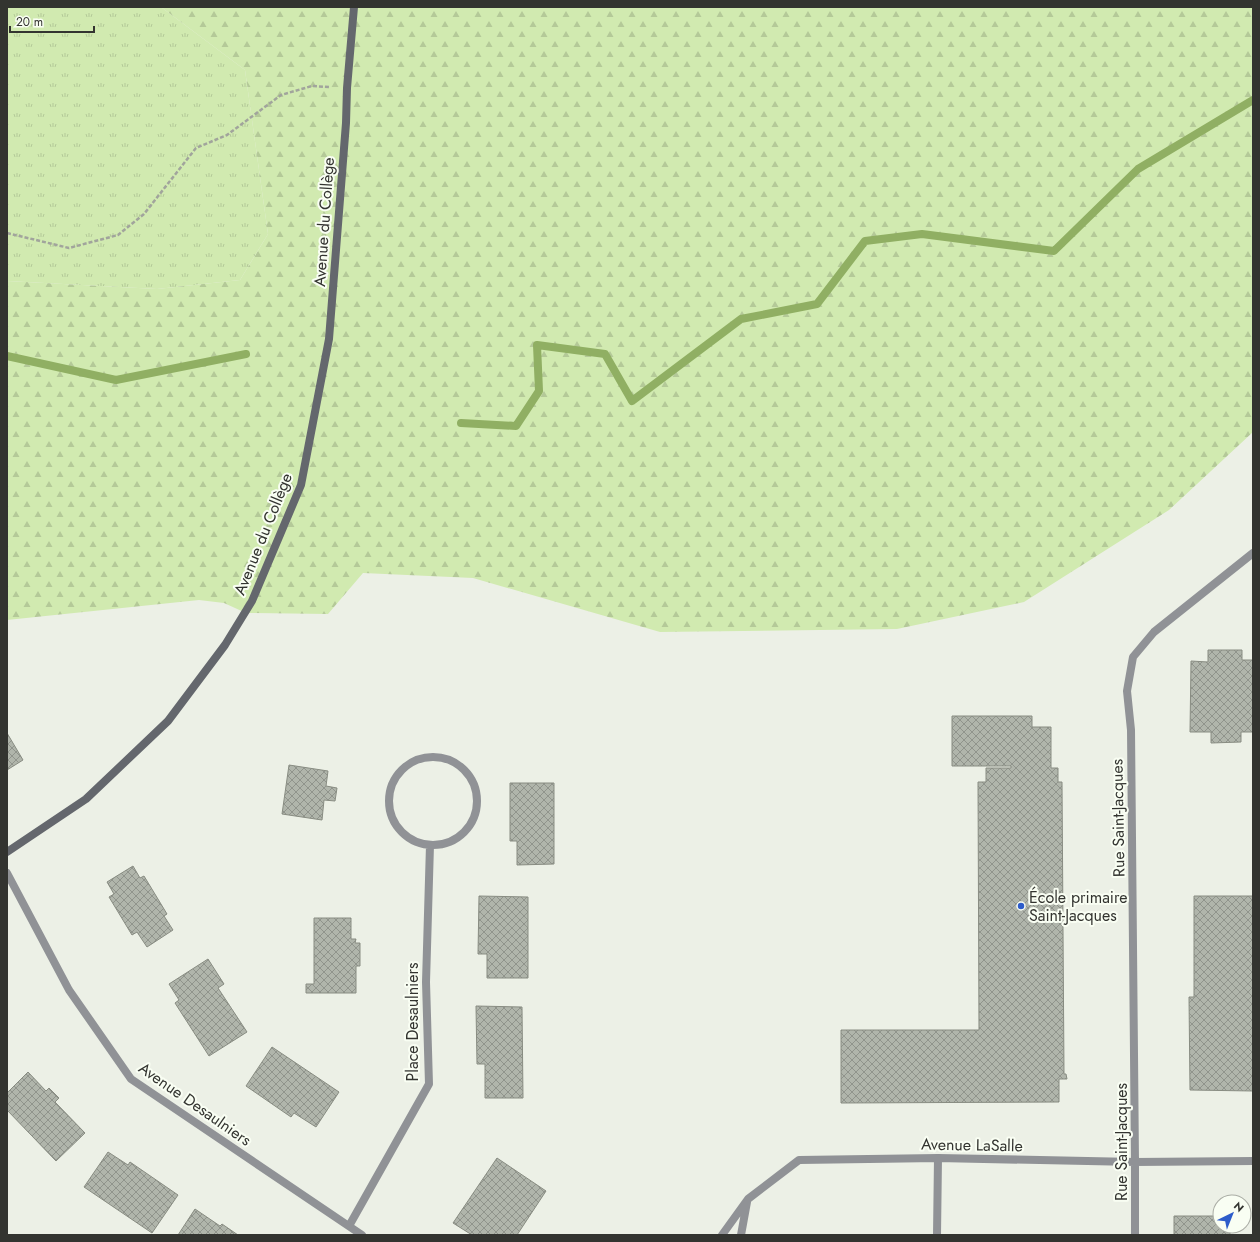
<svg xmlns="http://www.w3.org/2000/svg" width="1260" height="1242" font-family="Jost,sans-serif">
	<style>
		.grass { fill: url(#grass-tufts) }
		.forest { fill: url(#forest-firs) }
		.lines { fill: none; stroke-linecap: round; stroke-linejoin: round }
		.stream { stroke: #90af63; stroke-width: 8 }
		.building { fill: url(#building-cross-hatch); stroke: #888c82 }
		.path { stroke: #a1a49c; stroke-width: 2.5; stroke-dasharray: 4 2; stroke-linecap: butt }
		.lane { stroke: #909296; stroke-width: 8 }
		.street { stroke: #909296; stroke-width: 8 }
		.secondary { stroke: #64676d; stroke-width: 8 }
		.poi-dot { fill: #2d5cca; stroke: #f9fef3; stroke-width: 1.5 }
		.labels { text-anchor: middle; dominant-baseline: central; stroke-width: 4; stroke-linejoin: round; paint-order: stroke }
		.street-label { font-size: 16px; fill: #333430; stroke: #f9fef3 }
		.poi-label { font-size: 16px; fill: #333430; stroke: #f9fef3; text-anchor: start }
	</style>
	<defs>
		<pattern id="grass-tufts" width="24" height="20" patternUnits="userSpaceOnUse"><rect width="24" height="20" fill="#d1eab0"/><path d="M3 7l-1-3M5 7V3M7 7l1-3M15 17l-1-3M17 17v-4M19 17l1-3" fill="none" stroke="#b4c998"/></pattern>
		<pattern id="forest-firs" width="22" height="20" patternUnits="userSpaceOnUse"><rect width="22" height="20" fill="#d1eab0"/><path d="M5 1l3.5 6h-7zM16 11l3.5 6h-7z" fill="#b4c998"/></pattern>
		<pattern id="building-cross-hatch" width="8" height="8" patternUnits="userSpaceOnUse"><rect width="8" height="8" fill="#b0b5ab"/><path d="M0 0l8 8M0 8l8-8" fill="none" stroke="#90948c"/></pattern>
	</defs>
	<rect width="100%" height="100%" fill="#ecf0e6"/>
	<path class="grass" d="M 7,7 L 161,7 L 245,70 L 268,234 L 240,280 L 157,289 L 7,281 Z"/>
	<path class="forest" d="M 161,7 L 1253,7 L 1253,432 L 1169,510 L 1024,602 L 897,629 L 660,632 L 473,578 L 363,573 L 328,614 L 246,613 L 224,603 L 199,600 L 7,620 L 7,281 L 157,289 L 240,280 L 268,234 L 245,70 Z"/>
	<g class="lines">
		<path class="stream" d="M 7,356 L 116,380 L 246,354
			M 461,423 L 516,426 L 539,391 L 537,345 L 605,354 L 632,401 L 741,319 L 817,304 L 865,241 L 922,234 L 1054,251 L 1138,169 L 1253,100"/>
	</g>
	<path class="building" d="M 1208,650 L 1242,650 L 1242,660 L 1253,660 L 1253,732 L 1241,732 L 1241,742 L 1211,743 L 1211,732 L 1190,732 L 1191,661 L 1208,662 Z
		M 952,716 L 1032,716 L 1032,727 L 1051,727 L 1051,768 L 1058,768 L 1058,782 L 1062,782 L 1064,1074 L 1066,1074 L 1067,1079 L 1059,1079 L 1059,1102 L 841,1103 L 841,1030 L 979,1030 L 978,782 L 986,782 L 986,768 L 1011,768 L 1011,766 L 952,766 Z
		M 7,733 L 23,760 L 7,770 Z
		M 289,765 L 328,771 L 326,786 L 337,788 L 335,801 L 324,800 L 322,820 L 282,814 Z
		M 510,783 L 554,783 L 554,864 L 517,865 L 517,841 L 510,841 Z
		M 133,866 L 140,878 L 144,876 L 167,914 L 164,916 L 173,930 L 147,947 L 137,932 L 132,935 L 109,897 L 114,894 L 107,882 Z
		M 479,896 L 528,897 L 528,978 L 487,978 L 487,954 L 478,954 Z
		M 1194,896 L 1253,896 L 1253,1091 L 1190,1090 L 1189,997 L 1194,997 Z
		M 314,918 L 351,918 L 351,939 L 356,939 L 355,943 L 360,943 L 360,966 L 356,966 L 356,993 L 306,993 L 306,984 L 314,984 Z
		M 208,959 L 224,984 L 218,988 L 247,1032 L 209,1056 L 175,1003 L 179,1000 L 169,984 Z
		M 476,1006 L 522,1007 L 523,1098 L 485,1098 L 485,1064 L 477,1064 Z
		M 272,1047 L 339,1092 L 316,1127 L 294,1113 L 291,1117 L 246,1086 Z
		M 28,1072 L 46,1091 L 49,1088 L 59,1098 L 55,1102 L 85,1133 L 56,1161 L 7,1110 L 7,1093 Z
		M 108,1152 L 128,1165 L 130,1162 L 178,1195 L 152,1233 L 84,1187 Z
		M 497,1158 L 546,1191 L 517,1235 L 472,1235 L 453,1223 Z
		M 195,1209 L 220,1226 L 222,1224 L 238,1235 L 178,1235 Z
		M 1174,1216 L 1220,1216 L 1220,1226 L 1230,1226 L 1230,1235 L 1174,1235 Z"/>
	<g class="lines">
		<path class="path" d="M 7,233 L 69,248 L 118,235 L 144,214 L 196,148 L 227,135 L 281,95 L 312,86 L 329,87"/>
		<path class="lane" d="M 937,1235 L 938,1158"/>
		<path class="street" d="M389 801a44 44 0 1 1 88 0a44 44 0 1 1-88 0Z
			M 7,873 L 69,990 L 131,1079 L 362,1235
			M 349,1226 L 429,1084 L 426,982 L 430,845
			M 722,1235 L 748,1199 L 799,1160 L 938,1158 L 1135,1162 L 1253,1161
			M 741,1235 L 747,1202
			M 1135,1235 L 1135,1162 L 1131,730 L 1127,691 L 1133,657 L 1154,632 L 1253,553"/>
		<path class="secondary" d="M 7,852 L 86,799 L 168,721 L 225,645 L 252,601 L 301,485 L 329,339 L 346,123 L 347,88 L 354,7"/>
	</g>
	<circle class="poi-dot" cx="1021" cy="906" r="4"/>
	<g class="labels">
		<g class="street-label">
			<text transform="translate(324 222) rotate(-86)">Avenue du Collège</text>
			<text transform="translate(263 534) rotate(-68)">Avenue du Collège</text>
			<text transform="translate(1118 818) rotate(-91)">Rue Saint-Jacques</text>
			<text transform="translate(412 1022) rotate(-90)">Place Desaulniers</text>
			<text transform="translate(195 1104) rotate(35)">Avenue Desaulniers</text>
			<text transform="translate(1121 1142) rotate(-90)">Rue Saint-Jacques</text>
			<text transform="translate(972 1145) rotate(1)">Avenue LaSalle</text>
		</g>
		<g class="poi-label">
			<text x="1029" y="897">École primaire<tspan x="1029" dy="18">Saint-Jacques</tspan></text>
		</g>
	</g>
	<rect width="1260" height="1242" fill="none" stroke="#333430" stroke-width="16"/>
	<g transform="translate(1232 1214) rotate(43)"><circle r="19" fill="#f9fef3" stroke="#aaada5"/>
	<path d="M0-3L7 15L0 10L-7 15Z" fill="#2d5cca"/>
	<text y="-6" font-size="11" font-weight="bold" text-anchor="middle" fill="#333430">N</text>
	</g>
	<path d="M10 26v6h84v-6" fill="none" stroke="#333430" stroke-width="2"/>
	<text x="16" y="26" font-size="12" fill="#333430" stroke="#f9fef3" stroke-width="3" paint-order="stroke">20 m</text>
</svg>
